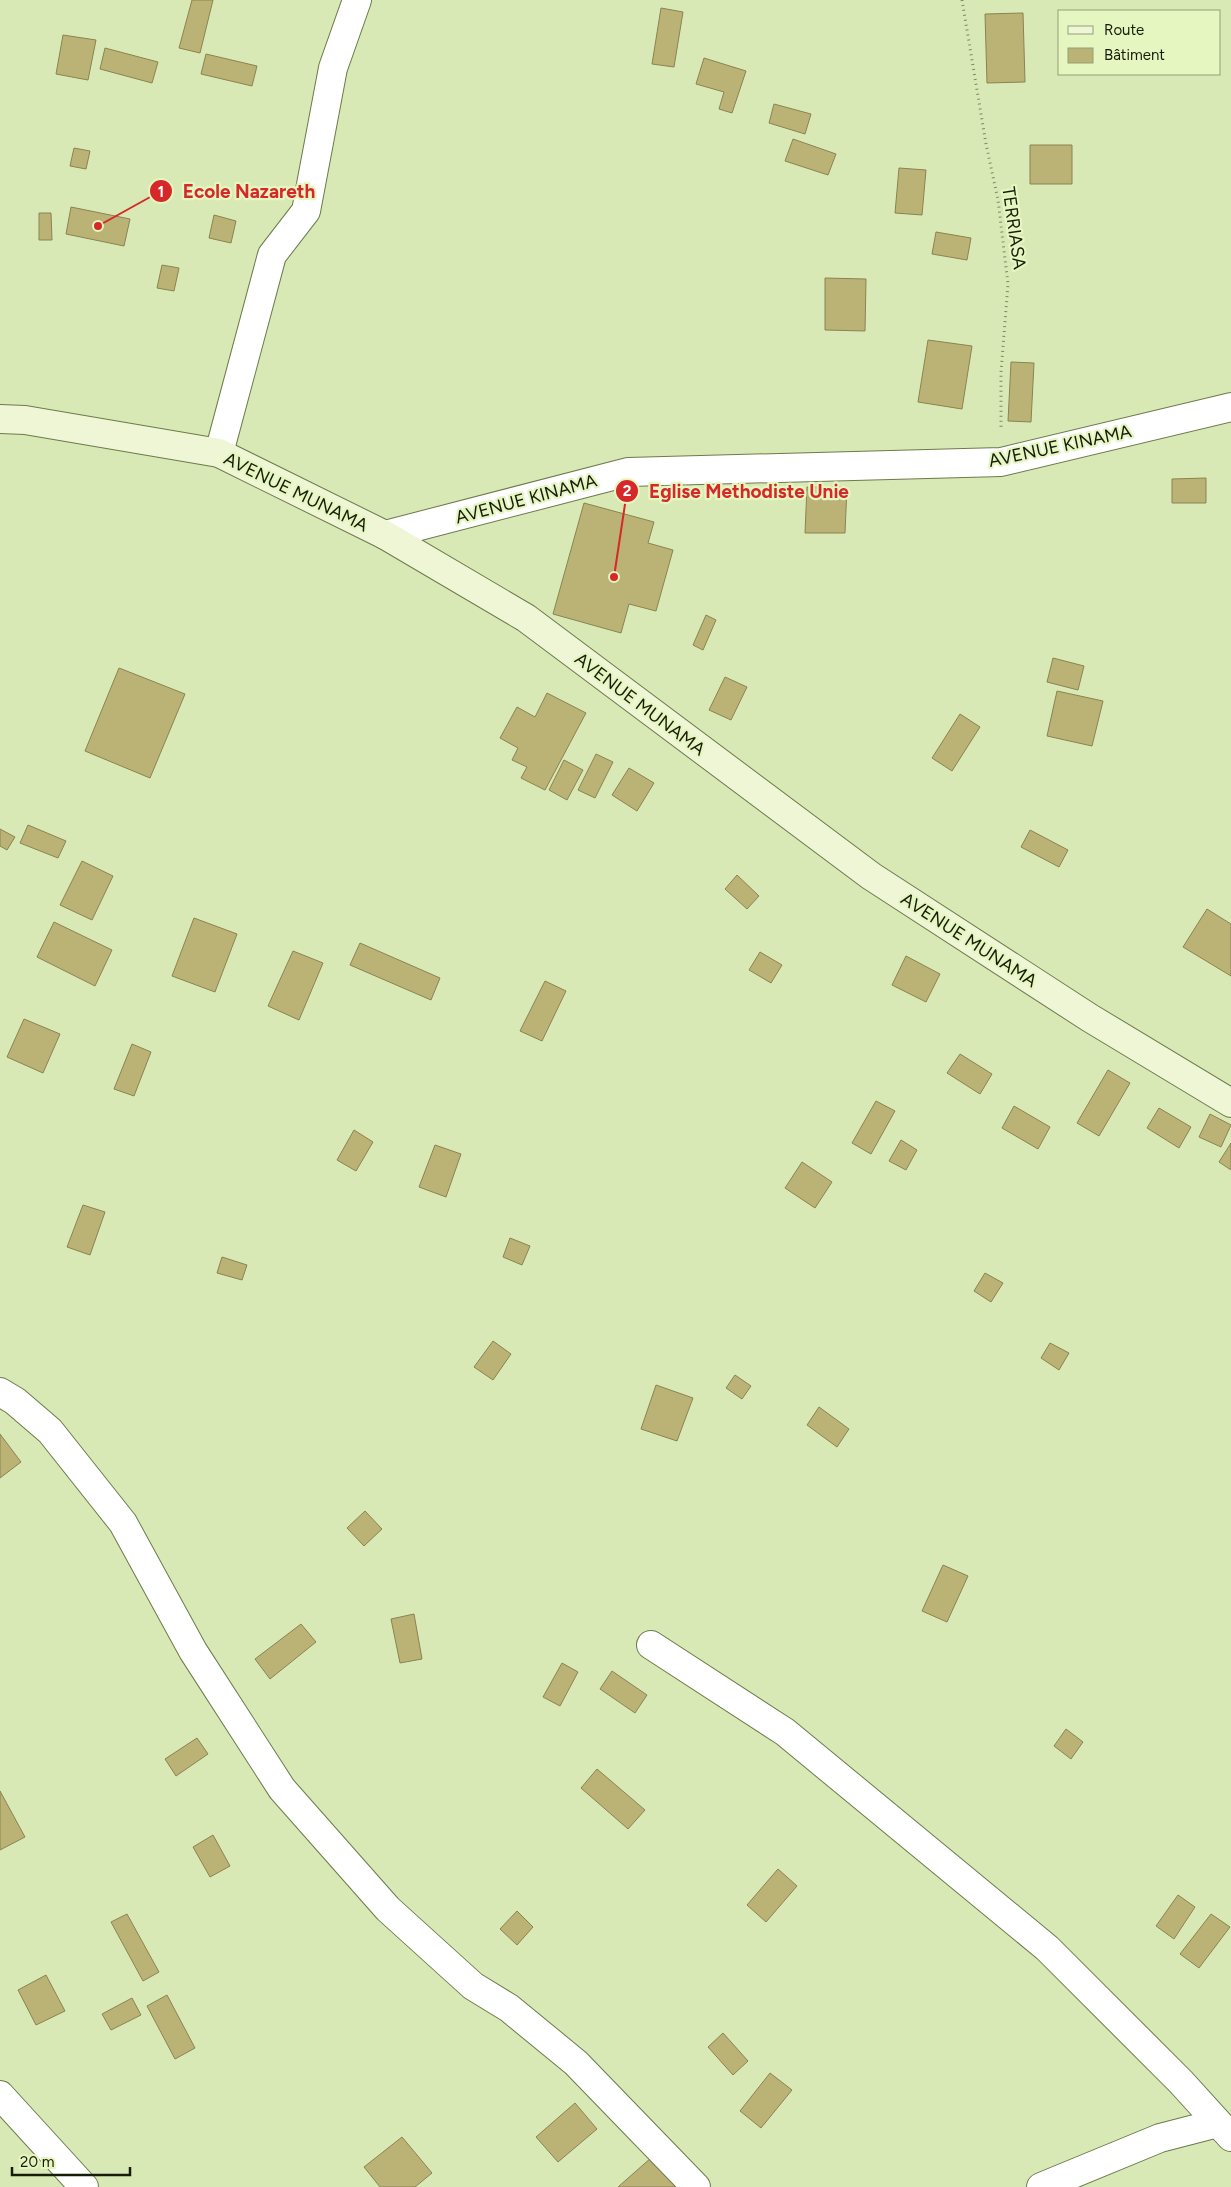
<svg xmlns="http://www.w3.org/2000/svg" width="1231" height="2187" font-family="Figtree,sans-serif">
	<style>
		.building { fill: #bbb376; stroke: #8a8350 }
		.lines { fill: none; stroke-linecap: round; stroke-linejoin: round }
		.street-casing { stroke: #6d7a4b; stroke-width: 30 }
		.secondary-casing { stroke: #6d7a4b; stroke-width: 30 }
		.path { stroke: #7d8863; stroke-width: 3; stroke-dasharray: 1 4; stroke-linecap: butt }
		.street { stroke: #fff; stroke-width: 28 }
		.secondary { stroke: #eef6d5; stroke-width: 28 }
		.labels { text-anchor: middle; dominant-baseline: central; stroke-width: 4.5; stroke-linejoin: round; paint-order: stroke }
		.street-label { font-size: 18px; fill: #171c09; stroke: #e6f6c1 }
		.leader { fill: none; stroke: #d62828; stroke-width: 2 }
		.callout-dot { fill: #d62828; stroke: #e6f6c1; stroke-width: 2 }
		.mark-label { font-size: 15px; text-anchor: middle; font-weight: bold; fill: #fff }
		.callout-label { font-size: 19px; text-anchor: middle; font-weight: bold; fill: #d62828; stroke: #e6f6c1; stroke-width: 4.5; stroke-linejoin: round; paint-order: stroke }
	</style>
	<rect width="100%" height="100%" fill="#d9e9b5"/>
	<path class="building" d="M 192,0 L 213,0 L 200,53 L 179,48 Z
		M 661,8 L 683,12 L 674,67 L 652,64 Z
		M 1023,13 L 1025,82 L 987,83 L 985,14 Z
		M 63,35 L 96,40 L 88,80 L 56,74 Z
		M 105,48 L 158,62 L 152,83 L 100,69 Z
		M 206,54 L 257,66 L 252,86 L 201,74 Z
		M 704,58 L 746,71 L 732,113 L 719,109 L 724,92 L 696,84 Z
		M 774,104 L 811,114 L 805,134 L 769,123 Z
		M 793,139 L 836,154 L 828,175 L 785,161 Z
		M 1030,145 L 1072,145 L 1072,184 L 1030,184 Z
		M 74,148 L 90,151 L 86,169 L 70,166 Z
		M 899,168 L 926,170 L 922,215 L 895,213 Z
		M 71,207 L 130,219 L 124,246 L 66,234 Z
		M 39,213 L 51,213 L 52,240 L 39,240 Z
		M 214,215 L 236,221 L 231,243 L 209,238 Z
		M 936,232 L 971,238 L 967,260 L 932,254 Z
		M 162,265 L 179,268 L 174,291 L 157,288 Z
		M 825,278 L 866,279 L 865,331 L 825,330 Z
		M 928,340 L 972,346 L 962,409 L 918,402 Z
		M 1011,362 L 1034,363 L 1031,422 L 1008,421 Z
		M 1206,478 L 1206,503 L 1172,503 L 1172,479 Z
		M 807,487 L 847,487 L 845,533 L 805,533 Z
		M 584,503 L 654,522 L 648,543 L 673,550 L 656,611 L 629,604 L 621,633 L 553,614 Z
		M 706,615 L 716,620 L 703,650 L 693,645 Z
		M 1053,658 L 1084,666 L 1078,690 L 1047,682 Z
		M 119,668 L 185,694 L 150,778 L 85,751 Z
		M 725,677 L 747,687 L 731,720 L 709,710 Z
		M 1057,691 L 1103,701 L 1092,746 L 1047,736 Z
		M 547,693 L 586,713 L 545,790 L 521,778 L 527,767 L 512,760 L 518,748 L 500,738 L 517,707 L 535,717 Z
		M 960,714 L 980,727 L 952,771 L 932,758 Z
		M 596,754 L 613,762 L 595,798 L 578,790 Z
		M 564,760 L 583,770 L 567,800 L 549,790 Z
		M 629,768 L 654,783 L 637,811 L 612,795 Z
		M 28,825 L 66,841 L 58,858 L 20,843 Z
		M 0,829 L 15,837 L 7,850 L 0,846 Z
		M 1030,830 L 1068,850 L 1059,867 L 1021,847 Z
		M 82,861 L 113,876 L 92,920 L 60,905 Z
		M 737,875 L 759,896 L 747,909 L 725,889 Z
		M 1207,909 L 1231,924 L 1231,976 L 1183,947 Z
		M 194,918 L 237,934 L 215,992 L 172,976 Z
		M 54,922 L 112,950 L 95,986 L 37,957 Z
		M 360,943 L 440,978 L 431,1000 L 350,965 Z
		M 293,951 L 323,963 L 299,1020 L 268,1006 Z
		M 760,952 L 782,965 L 771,983 L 749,970 Z
		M 906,956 L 940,974 L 926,1002 L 892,985 Z
		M 545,981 L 566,991 L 542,1041 L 520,1031 Z
		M 24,1019 L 60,1034 L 43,1073 L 7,1057 Z
		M 132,1044 L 151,1052 L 134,1096 L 114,1089 Z
		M 960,1054 L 992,1074 L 980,1094 L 947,1073 Z
		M 1108,1070 L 1130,1083 L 1099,1136 L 1077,1123 Z
		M 876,1101 L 895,1111 L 871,1154 L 852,1143 Z
		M 1014,1106 L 1050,1127 L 1038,1149 L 1002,1128 Z
		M 1159,1108 L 1191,1127 L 1179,1148 L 1147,1128 Z
		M 1210,1114 L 1231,1125 L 1221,1147 L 1199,1137 Z
		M 354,1130 L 373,1142 L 356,1171 L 337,1160 Z
		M 901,1140 L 917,1150 L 906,1170 L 889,1161 Z
		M 1231,1143 L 1231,1170 L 1219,1162 Z
		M 435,1145 L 461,1154 L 446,1197 L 419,1187 Z
		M 802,1162 L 832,1182 L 815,1208 L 785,1188 Z
		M 83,1205 L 105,1212 L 90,1255 L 67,1247 Z
		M 510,1238 L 530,1246 L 522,1265 L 503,1257 Z
		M 222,1257 L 247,1265 L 242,1280 L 217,1273 Z
		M 985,1273 L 1003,1283 L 991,1302 L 974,1291 Z
		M 493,1341 L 511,1354 L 493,1380 L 474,1367 Z
		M 1050,1343 L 1069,1353 L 1059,1370 L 1041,1358 Z
		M 735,1375 L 751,1386 L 742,1399 L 726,1388 Z
		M 656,1385 L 693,1398 L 677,1441 L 641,1429 Z
		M 819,1407 L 849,1429 L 837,1447 L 807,1425 Z
		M 0,1434 L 21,1462 L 0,1478 Z
		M 365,1511 L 382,1529 L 364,1546 L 347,1528 Z
		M 943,1565 L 968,1576 L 947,1622 L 922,1611 Z
		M 414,1614 L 422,1659 L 400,1663 L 391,1619 Z
		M 301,1624 L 316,1642 L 270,1679 L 255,1659 Z
		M 562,1663 L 578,1672 L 560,1706 L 543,1697 Z
		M 612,1671 L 647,1695 L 635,1713 L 600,1689 Z
		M 1066,1729 L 1083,1742 L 1071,1759 L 1054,1746 Z
		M 197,1738 L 208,1754 L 176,1776 L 165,1759 Z
		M 597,1769 L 645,1810 L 628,1829 L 581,1788 Z
		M 0,1791 L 25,1837 L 0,1850 Z
		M 213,1835 L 230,1866 L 210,1877 L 193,1847 Z
		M 778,1869 L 797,1886 L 766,1922 L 747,1905 Z
		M 1178,1895 L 1195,1907 L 1174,1939 L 1156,1926 Z
		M 517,1911 L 533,1927 L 517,1945 L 500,1929 Z
		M 127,1914 L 159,1972 L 143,1981 L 111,1922 Z
		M 1211,1914 L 1230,1927 L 1199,1968 L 1180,1954 Z
		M 46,1975 L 65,2011 L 36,2025 L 18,1990 Z
		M 167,1995 L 195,2048 L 175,2059 L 147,2006 Z
		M 132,1998 L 141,2015 L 111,2030 L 102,2014 Z
		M 723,2033 L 748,2061 L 733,2075 L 708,2047 Z
		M 770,2073 L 792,2090 L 761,2128 L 740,2111 Z
		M 575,2103 L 597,2129 L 558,2162 L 536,2137 Z
		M 402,2137 L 432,2173 L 415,2187 L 380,2187 L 364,2167 Z
		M 652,2157 L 678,2187 L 618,2187 Z"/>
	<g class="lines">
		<defs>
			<path id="street" d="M 219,453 L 272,255 L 306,211 L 333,68 L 357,0
				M 385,535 L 628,472 L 1001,462 L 1231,407
				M 0,1392 L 15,1401 L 50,1431 L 123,1523 L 193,1651 L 282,1789 L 388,1909 L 473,1986 L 509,2008 L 576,2063 L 696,2187
				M 651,1645 L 785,1732 L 1047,1948 L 1181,2082 L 1231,2137
				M 0,2095 L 84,2187
				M 1041,2187 L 1160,2138 L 1218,2123"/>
			<path id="secondary" d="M 0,419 L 25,420 L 219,453 L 385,535 L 526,618 L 871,876 L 1090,1018 L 1231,1103"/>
		</defs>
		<use href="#street" class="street-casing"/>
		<use href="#secondary" class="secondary-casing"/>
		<path class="path" d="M 962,0 L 986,144 L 998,200 L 1008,284 L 1001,372 L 1001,428"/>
		<use href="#street" class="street"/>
		<use href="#secondary" class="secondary"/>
	</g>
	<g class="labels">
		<g class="street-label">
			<text transform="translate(1014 228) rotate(82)">TERRIASA</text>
			<text transform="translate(1060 446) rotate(-12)">AVENUE KINAMA</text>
			<text transform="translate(296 492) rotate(26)">AVENUE MUNAMA</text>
			<text transform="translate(526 499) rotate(-15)">AVENUE KINAMA</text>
			<text transform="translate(640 704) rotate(37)">AVENUE MUNAMA</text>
			<text transform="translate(969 940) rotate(33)">AVENUE MUNAMA</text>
		</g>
	</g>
	<path class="leader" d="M98 226L161 191M614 577L627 491"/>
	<g class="callout-dot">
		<circle cx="98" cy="226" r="5"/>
		<circle cx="614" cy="577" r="5"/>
		<circle cx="161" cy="191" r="12"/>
		<circle cx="627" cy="491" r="12"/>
	</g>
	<g class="mark-label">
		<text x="161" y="197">1</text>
		<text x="627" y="496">2</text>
	</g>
	<g class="callout-label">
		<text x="249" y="198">Ecole Nazareth</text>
		<text x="749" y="498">Eglise Methodiste Unie</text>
	</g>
	<rect x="1058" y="10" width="162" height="65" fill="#e6f6c1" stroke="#939f77"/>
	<rect x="1068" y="26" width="25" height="8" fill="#eef6d5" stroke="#939f77"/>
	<text x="1104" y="35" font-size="15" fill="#171c09">Route</text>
	<rect x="1068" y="48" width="25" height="15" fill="#bbb376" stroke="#939f77"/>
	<text x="1104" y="60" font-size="15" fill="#171c09">Bâtiment</text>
	<path d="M12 2167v8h118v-8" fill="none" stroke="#171c09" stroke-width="2.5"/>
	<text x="20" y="2167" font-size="15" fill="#171c09" stroke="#e6f6c1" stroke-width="4" paint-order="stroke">20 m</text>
</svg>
